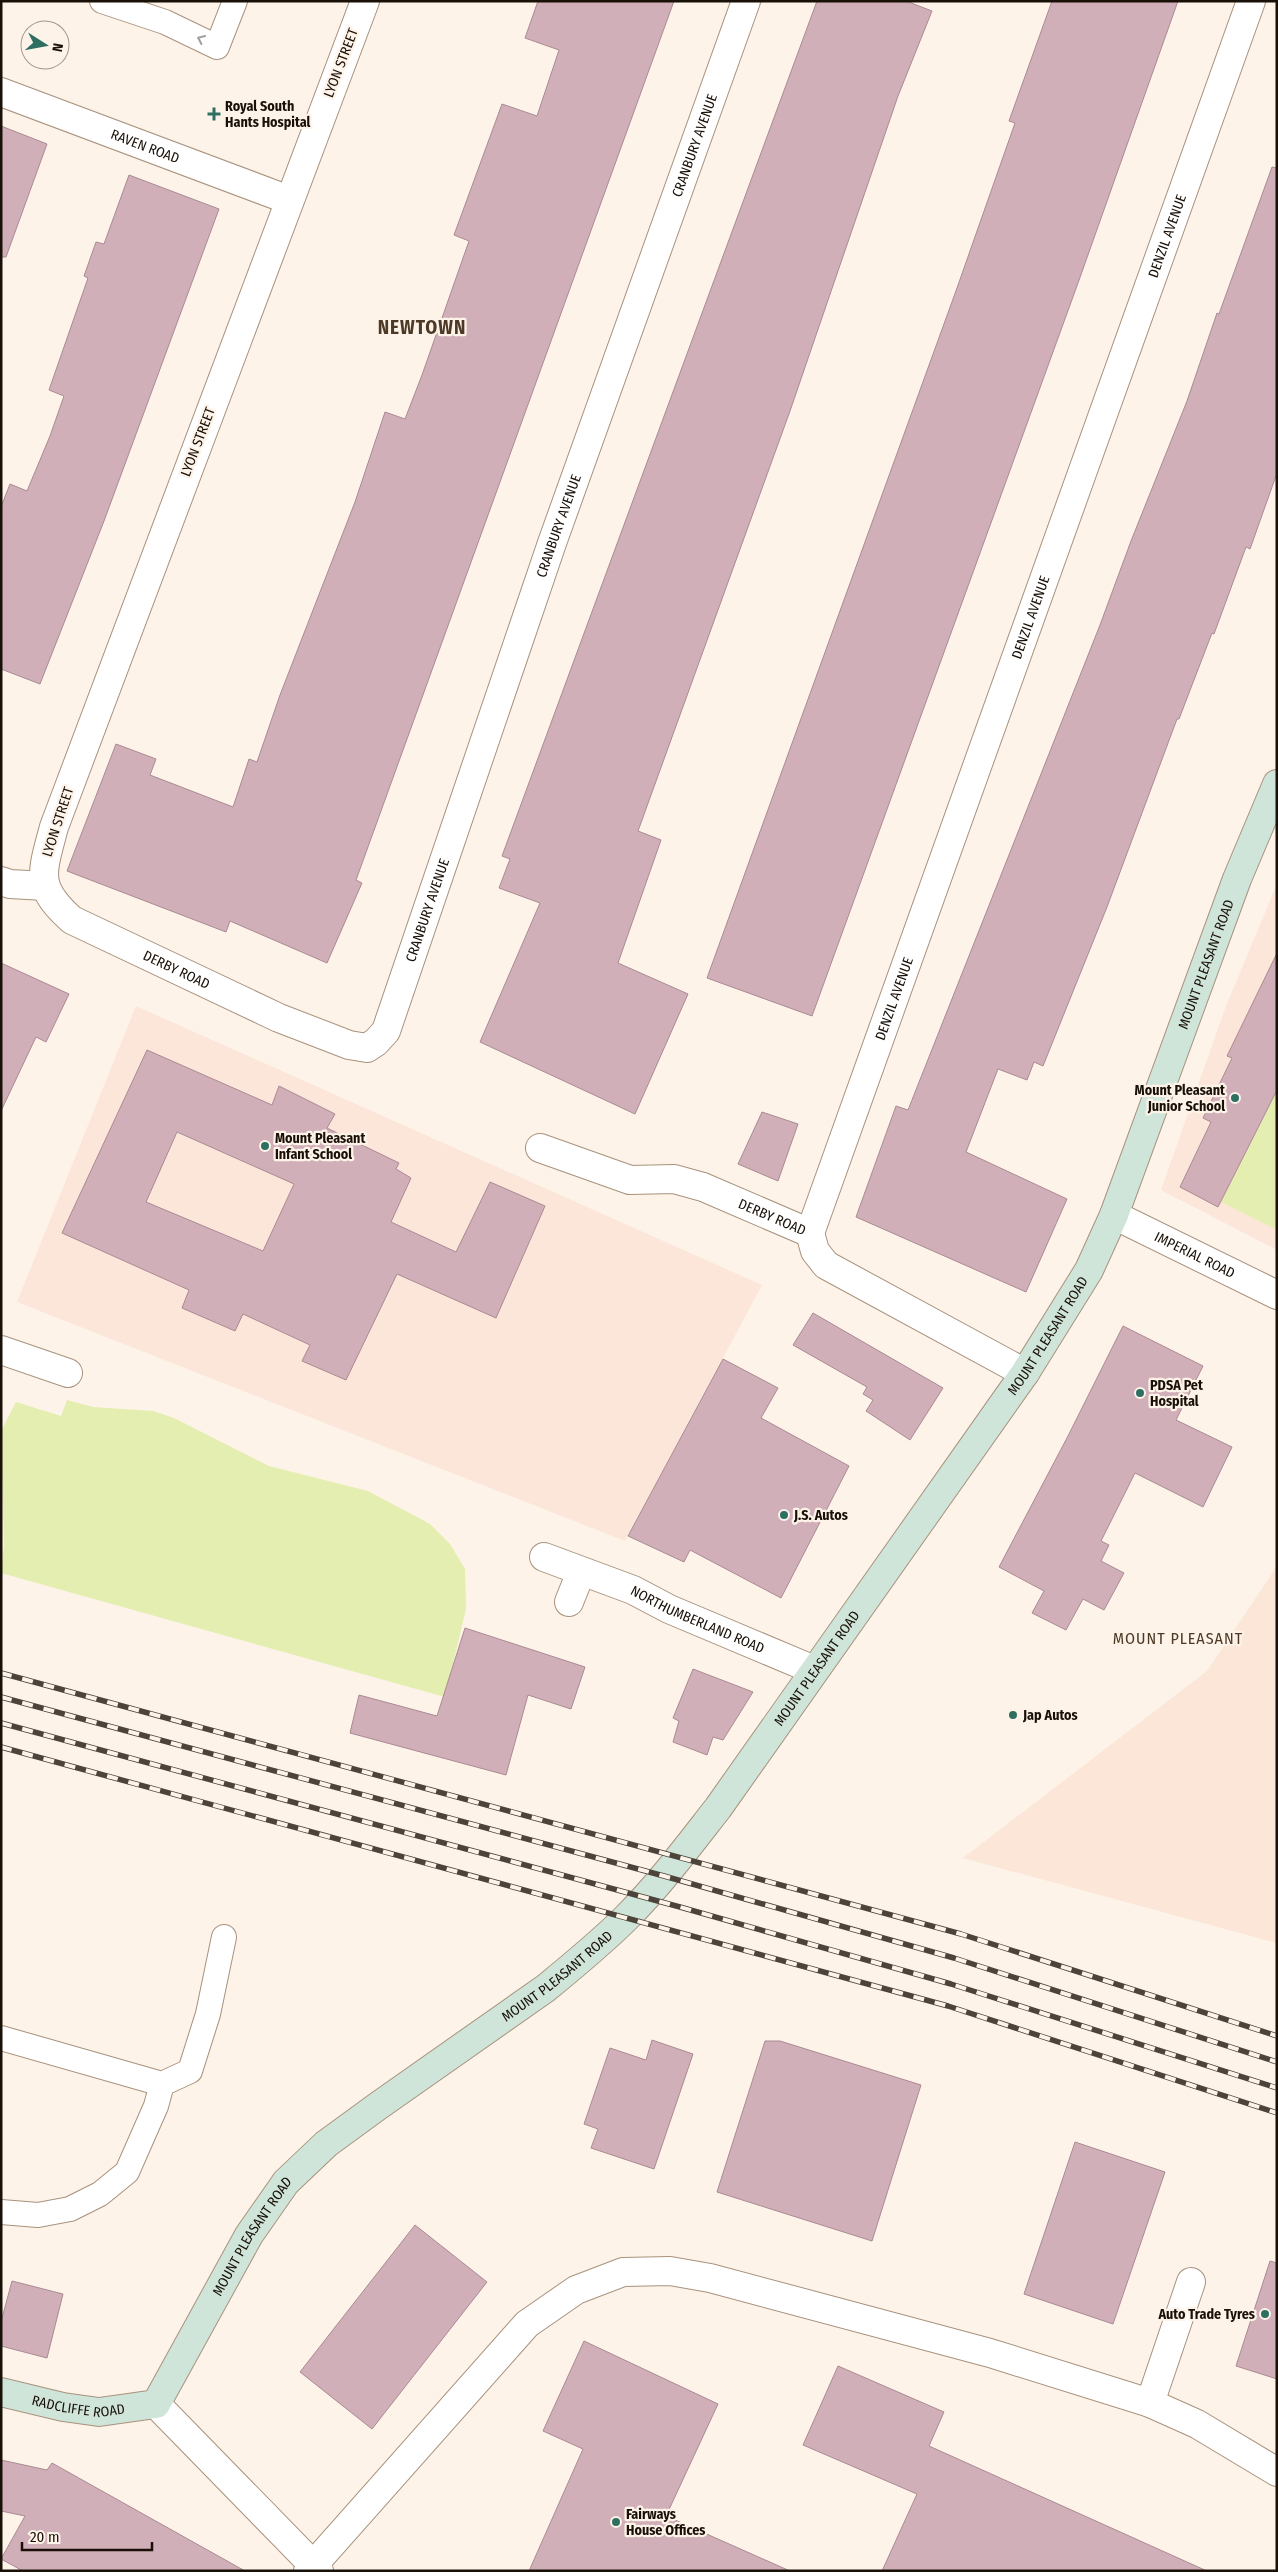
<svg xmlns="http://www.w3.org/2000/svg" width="1278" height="2572" font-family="'Fira Sans Condensed',sans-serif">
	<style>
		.industrial { fill: #fbe6d7 }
		.education { fill: #fce6d9 }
		.green { fill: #e3eeb0 }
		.building { fill: #d1afb9; stroke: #aa8a93; fill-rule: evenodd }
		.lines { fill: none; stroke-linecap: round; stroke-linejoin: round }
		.lane-casing { stroke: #a8927c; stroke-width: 26 }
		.street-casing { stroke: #a8927c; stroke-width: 30 }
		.secondary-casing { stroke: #a8927c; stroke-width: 30 }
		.lane { stroke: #fff; stroke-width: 24 }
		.street { stroke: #fff; stroke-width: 28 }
		.secondary { stroke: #d0e5da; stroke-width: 28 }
		.rail-casing { stroke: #4c433b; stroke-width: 5.5 }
		.rail { stroke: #fdf3e9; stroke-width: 4; stroke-dasharray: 11; stroke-linecap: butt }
		.oneway { stroke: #a39f9c }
		.poi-dot { fill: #2d7062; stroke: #fdf3e9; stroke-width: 2 }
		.labels { text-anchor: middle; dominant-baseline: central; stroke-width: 4.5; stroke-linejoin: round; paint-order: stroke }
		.street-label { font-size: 14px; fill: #191008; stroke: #fdf3e9 }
		.poi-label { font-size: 14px; font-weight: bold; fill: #191008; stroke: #fdf3e9; text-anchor: start }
		.quarter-label { font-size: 16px; letter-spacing: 1px; fill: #4c3926; stroke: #fdf3e9 }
		.district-label { font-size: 19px; font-weight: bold; letter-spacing: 1px; fill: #4c3926; stroke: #fdf3e9 }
	</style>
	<rect width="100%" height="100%" fill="#fdf3e9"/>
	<path class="industrial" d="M 1277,1566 L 1277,1943 L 963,1858 L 1207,1671 Z"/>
	<path class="education" d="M 1277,884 L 1277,1250 L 1161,1190 L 1226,1006 Z
		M 136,1006 L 762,1285 L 625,1541 L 17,1302 Z"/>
	<path class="green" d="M 1275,1094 L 1277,1095 L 1277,1230 L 1221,1202 Z
		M 67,1400 L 93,1407 L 153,1411 L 174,1418 L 269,1466 L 368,1491 L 430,1524 L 450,1544 L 465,1569 L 466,1609 L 445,1697 L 1,1573 L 4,1544 L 1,1431 L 16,1402 L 61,1416 Z"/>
	<path class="building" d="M 538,1 L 674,1 L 356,880 L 362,883 L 327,963 L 230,921 L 226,932 L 67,871 L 116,744 L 156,759 L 150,775 L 233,807 L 249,759 L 257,762 L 280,695 L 355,502 L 385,412 L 405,419 L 422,375 L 469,241 L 454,235 L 502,104 L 537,116 L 559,50 L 525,38 Z
		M 817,1 L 906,1 L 932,11 L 898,96 L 790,411 L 638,831 L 661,840 L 618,963 L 688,994 L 635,1114 L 480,1042 L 540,903 L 499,888 L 510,859 L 502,856 Z
		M 1052,1 L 1178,1 L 1078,283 L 812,1016 L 707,978 L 957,288 L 1015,123 L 1009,121 Z
		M 1,126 L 47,144 L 6,257 L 1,257 Z
		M 1272,167 L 1277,168 L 1277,473 L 1250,549 L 1246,547 L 1214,634 L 1212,633 L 1179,719 L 1177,719 L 1107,907 L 1043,1066 L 1034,1062 L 1027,1080 L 998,1069 L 966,1152 L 1067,1199 L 1026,1292 L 856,1217 L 896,1106 L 908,1110 L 1100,625 L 1131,541 L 1187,401 L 1217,313 L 1219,314 Z
		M 129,175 L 219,209 L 104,521 L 40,684 L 1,669 L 1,507 L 10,484 L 27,491 L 50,436 L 64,396 L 49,390 L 88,278 L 84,276 L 96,242 L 104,244 Z
		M 1277,953 L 1277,1090 L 1218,1207 L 1180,1187 L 1211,1122 L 1203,1118 L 1232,1058 L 1227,1056 Z
		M 1,963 L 69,994 L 46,1042 L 36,1037 L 1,1111 Z
		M 147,1050 L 272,1105 L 279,1086 L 335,1114 L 327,1128 L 399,1163 L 396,1169 L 411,1178 L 391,1222 L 456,1252 L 490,1182 L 545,1206 L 496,1318 L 397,1274 L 346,1380 L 302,1361 L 310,1345 L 243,1314 L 235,1331 L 182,1308 L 189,1290 L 62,1233 ZM 177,1132 L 294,1184 L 263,1251 L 146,1202 Z
		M 762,1112 L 798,1124 L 778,1181 L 738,1164 Z
		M 813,1313 L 943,1388 L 910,1440 L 866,1411 L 873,1400 L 863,1394 L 867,1387 L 793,1345 Z
		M 1123,1326 L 1203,1366 L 1176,1420 L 1232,1447 L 1203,1507 L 1135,1473 L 1101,1541 L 1109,1545 L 1101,1561 L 1124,1573 L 1104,1610 L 1083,1599 L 1066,1630 L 1032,1613 L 1044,1591 L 999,1567 L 1068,1436 Z
		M 723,1359 L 778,1388 L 761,1418 L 849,1466 L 781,1598 L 690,1550 L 684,1562 L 628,1536 Z
		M 465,1628 L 585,1667 L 571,1709 L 528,1695 L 506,1775 L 350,1733 L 359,1695 L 437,1716 Z
		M 693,1669 L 753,1692 L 723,1740 L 713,1737 L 707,1755 L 673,1742 L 679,1721 L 673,1718 Z
		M 652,2040 L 693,2054 L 654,2169 L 591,2148 L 598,2129 L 584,2124 L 610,2048 L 646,2060 Z
		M 765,2041 L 780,2041 L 921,2085 L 872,2241 L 717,2192 Z
		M 1075,2142 L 1165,2172 L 1113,2324 L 1024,2294 Z
		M 415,2225 L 487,2282 L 372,2429 L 300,2372 Z
		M 1270,2261 L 1277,2263 L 1277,2379 L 1236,2366 Z
		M 12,2281 L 63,2294 L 47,2358 L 1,2346 L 1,2322 Z
		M 584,2341 L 718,2404 L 666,2516 L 790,2571 L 529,2571 L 583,2449 L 543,2431 Z
		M 838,2366 L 944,2412 L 929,2446 L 1207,2571 L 882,2571 L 917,2494 L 803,2445 Z
		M 1,2460 L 47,2470 L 52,2463 L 245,2571 L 23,2571 L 1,2559 L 25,2516 L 1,2511 Z"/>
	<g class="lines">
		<defs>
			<path id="lane" d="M 102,1 L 165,22 L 217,47 L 235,1
				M 1,2038 L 162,2084
				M 1,2212 L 38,2215 L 70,2209 L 100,2194 L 127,2172 L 156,2106 L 162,2084 L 190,2071 L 208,2014 L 224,1937"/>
			<g id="street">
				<path id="s1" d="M 365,1 L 54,827 C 42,873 34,886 72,920 L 279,1018 L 349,1045 L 367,1048 L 376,1042 L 386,1031 L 552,543 L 746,1"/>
				<path id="s2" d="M 1,92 L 289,200"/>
				<path d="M 1,881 L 10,884 L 45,886"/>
				<path id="s3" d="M 540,1148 L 630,1180 L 674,1179 L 703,1187 L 810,1233"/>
				<path id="s4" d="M 1114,1215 L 1277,1295"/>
				<path id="s5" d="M 810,1233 L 1251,1"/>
				<path d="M 810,1233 L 815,1251 L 826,1265 L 1025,1373"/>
				<path d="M 1,1350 L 68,1373"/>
				<path id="s6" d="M 544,1557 L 633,1590 L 669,1609 L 814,1670"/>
				<path d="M 569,1602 L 581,1572"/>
				<path d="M 1150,2403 L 1191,2282"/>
				<path d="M 156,2404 L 319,2571"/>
				<path d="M 308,2571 L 527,2324 L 576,2290 L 623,2272 L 670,2271 L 710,2278 L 990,2353 L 1150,2403 L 1197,2424 L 1277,2472"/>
			</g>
			<g id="secondary">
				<path id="s7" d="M 1,2392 L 63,2407 L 99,2412 L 156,2404 L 249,2235 L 286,2182 L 326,2144 L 378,2106 L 546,1988 C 574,1965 602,1942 627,1917 C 660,1884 689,1845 718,1808 L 1025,1373 L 1089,1270 L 1114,1215 L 1237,879 L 1277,784"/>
			</g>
		</defs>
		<use href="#lane" class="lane-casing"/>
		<use href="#street" class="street-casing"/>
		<use href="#secondary" class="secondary-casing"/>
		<use href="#lane" class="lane"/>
		<use href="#street" class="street"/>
		<use href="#secondary" class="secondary"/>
		<defs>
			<path id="rail" d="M 1,1673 L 961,1934 L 1277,2036
				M 1,1697 L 664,1876 L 954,1958 L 1277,2062
				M 1,1723 L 680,1907 L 951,1984 L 1277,2088
				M 1,1747 L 948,2006 L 1277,2113"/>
		</defs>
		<use href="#rail" class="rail-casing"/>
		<use href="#rail" class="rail"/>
	</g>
	<defs><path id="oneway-chevron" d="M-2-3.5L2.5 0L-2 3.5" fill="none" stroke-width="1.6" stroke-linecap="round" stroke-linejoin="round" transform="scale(1.25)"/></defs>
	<use class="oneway" href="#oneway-chevron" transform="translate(201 39) rotate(-155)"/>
	<g class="poi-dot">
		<path d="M211.5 106.5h5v5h5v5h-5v5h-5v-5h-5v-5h5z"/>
		<circle cx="1235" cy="1098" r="5"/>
		<circle cx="265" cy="1146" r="5"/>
		<circle cx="1140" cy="1393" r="5"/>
		<circle cx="784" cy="1515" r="5"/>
		<circle cx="1013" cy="1715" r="5"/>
		<circle cx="1265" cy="2314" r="5"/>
		<circle cx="616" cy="2522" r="5"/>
	</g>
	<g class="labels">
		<g class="street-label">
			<text transform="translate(341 63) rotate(-69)">LYON STREET</text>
			<text stroke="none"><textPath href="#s2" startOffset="154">RAVEN ROAD</textPath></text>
			<text stroke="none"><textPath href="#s1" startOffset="2272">CRANBURY AVENUE</textPath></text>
			<text stroke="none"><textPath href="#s5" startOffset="1059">DENZIL AVENUE</textPath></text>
			<text transform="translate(198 442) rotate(-69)">LYON STREET</text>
			<text stroke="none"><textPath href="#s1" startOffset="1868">CRANBURY AVENUE</textPath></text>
			<text stroke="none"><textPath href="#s5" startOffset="654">DENZIL AVENUE</textPath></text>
			<text transform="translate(58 822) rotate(-72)">LYON STREET</text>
			<text stroke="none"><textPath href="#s1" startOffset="1462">CRANBURY AVENUE</textPath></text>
			<text stroke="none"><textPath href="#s7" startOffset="1971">MOUNT PLEASANT ROAD</textPath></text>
			<text stroke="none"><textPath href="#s1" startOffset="1102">DERBY ROAD</textPath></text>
			<text stroke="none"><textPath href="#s5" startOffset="249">DENZIL AVENUE</textPath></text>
			<text stroke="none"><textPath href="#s3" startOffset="245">DERBY ROAD</textPath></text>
			<text stroke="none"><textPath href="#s4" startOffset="90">IMPERIAL ROAD</textPath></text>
			<text stroke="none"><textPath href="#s7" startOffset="1566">MOUNT PLEASANT ROAD</textPath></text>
			<text stroke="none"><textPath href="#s6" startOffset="166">NORTHUMBERLAND ROAD</textPath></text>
			<text stroke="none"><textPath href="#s7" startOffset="1161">MOUNT PLEASANT ROAD</textPath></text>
			<text stroke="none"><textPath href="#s7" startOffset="756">MOUNT PLEASANT ROAD</textPath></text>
			<text stroke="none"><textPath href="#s7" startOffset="351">MOUNT PLEASANT ROAD</textPath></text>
			<text stroke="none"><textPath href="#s7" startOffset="79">RADCLIFFE ROAD</textPath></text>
		</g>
		<g class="poi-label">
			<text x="225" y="106">Royal South<tspan x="225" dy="16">Hants Hospital</tspan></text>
			<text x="1225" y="1090" text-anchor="end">Mount Pleasant<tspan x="1225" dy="16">Junior School</tspan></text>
			<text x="275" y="1138">Mount Pleasant<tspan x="275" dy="16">Infant School</tspan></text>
			<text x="1150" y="1385">PDSA Pet<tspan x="1150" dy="16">Hospital</tspan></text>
			<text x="794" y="1515">J.S. Autos</text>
			<text x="1023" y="1715">Jap Autos</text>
			<text x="1255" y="2314" text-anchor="end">Auto Trade Tyres</text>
			<text x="626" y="2514">Fairways<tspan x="626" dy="16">House Offices</tspan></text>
		</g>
		<g class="quarter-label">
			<text x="1178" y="1638">MOUNT PLEASANT</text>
		</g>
		<g class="district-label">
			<text x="422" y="327">NEWTOWN</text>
		</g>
	</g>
	<rect width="1278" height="2572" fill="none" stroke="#191008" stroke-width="5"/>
	<g transform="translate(45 45) rotate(101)"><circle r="24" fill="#fdf3e9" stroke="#a2988f"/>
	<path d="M0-4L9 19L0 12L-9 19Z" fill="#2d7062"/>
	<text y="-8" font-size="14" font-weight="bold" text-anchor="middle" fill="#191008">N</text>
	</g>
	<path d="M22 2542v8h130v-8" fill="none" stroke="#191008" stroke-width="2.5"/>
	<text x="30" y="2542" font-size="15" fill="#191008" stroke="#fdf3e9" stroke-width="4" paint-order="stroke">20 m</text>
</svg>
